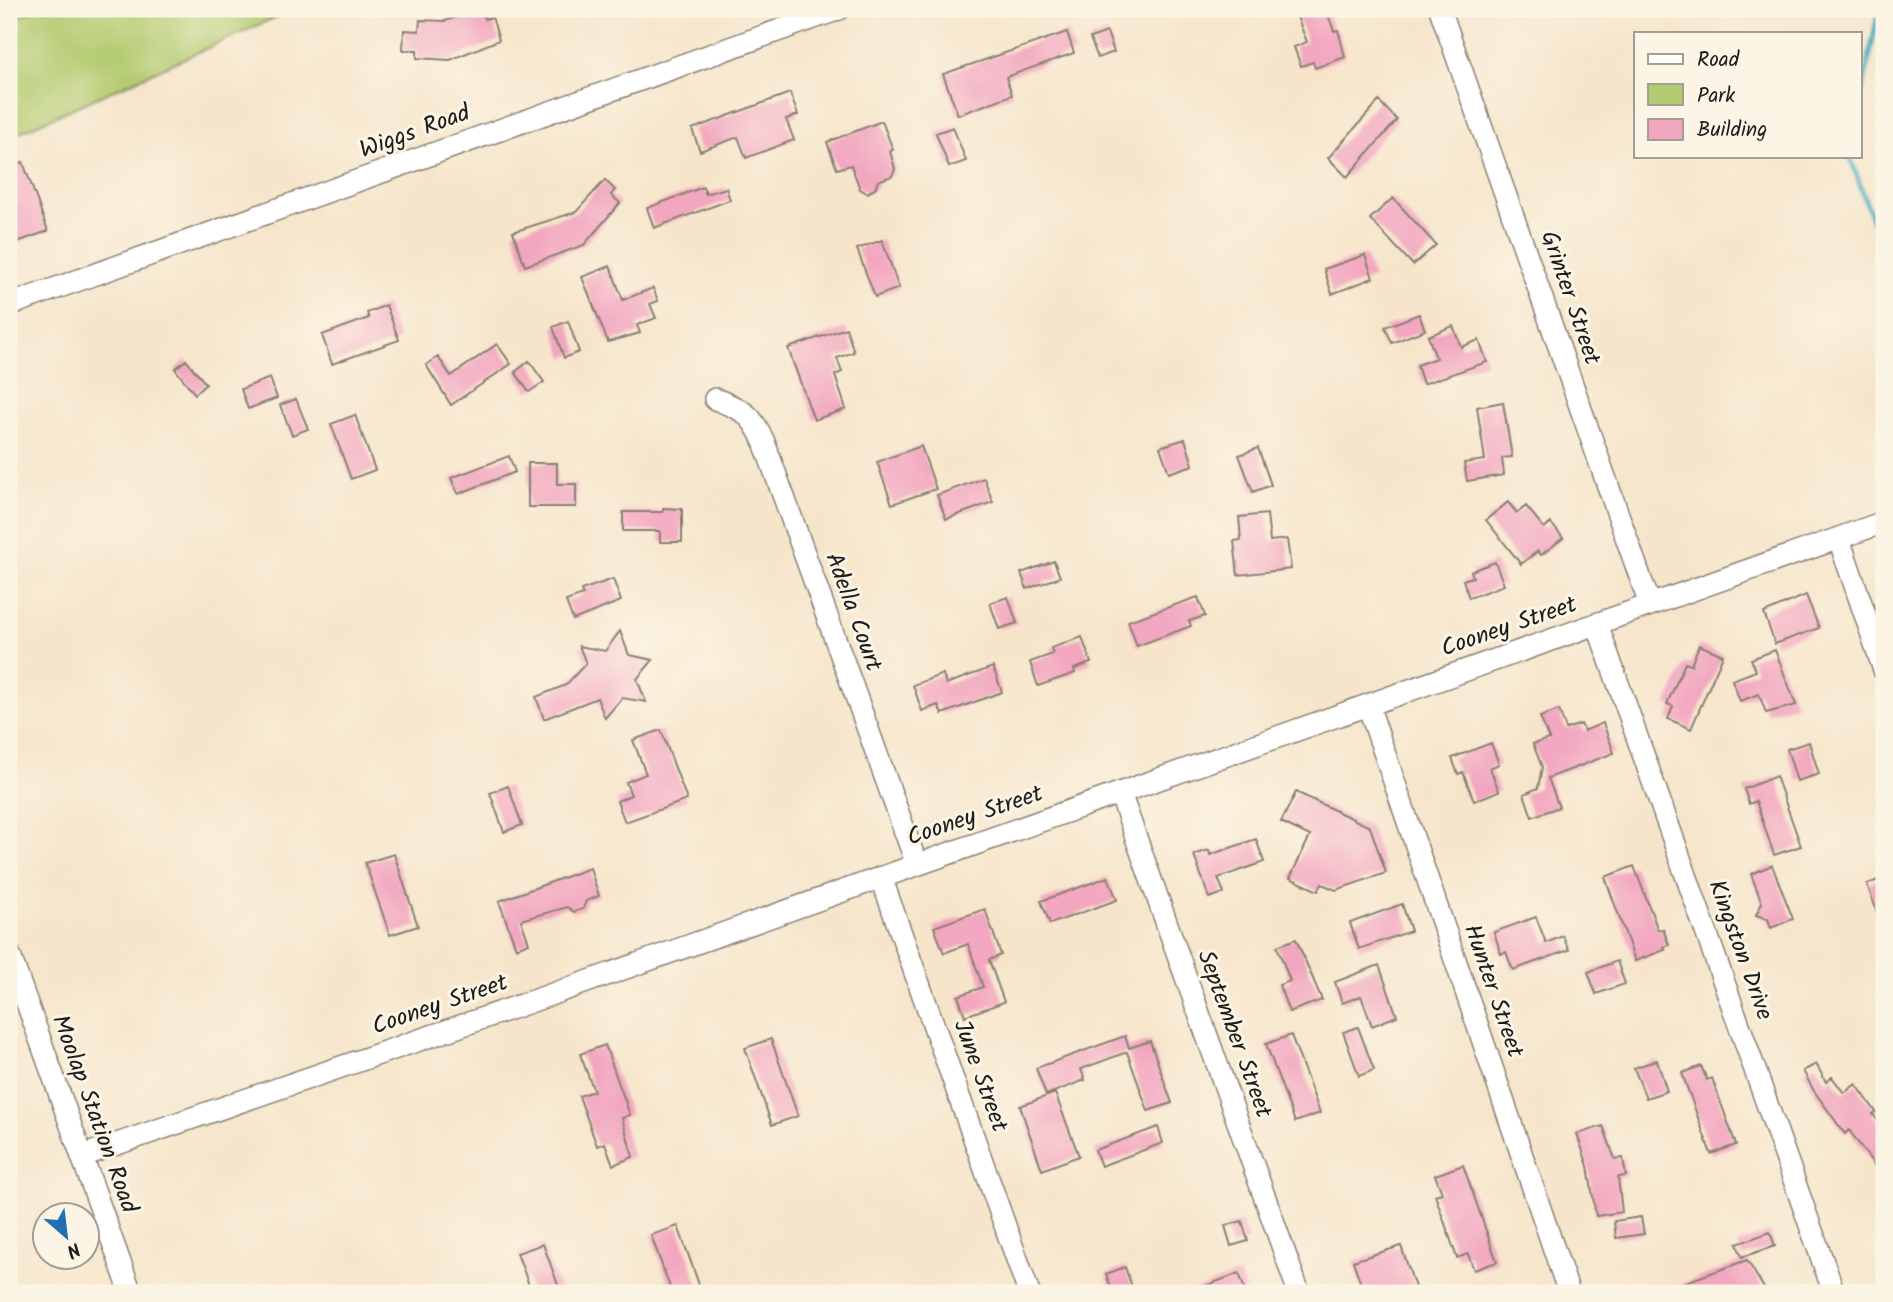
<svg xmlns="http://www.w3.org/2000/svg" width="1893" height="1302" font-family="Kalam,sans-serif">
	<style>
		.green { fill: #b3cb70; stroke: #687446; stroke-width: 2 }
		.lines { fill: none; stroke-linecap: round; stroke-linejoin: round }
		.stream { stroke: #43adc2; stroke-width: 5 }
		.building { fill: #f2a6bf }
		.minor-casing { stroke: #898074; stroke-width: 24 }
		.minor { stroke: #fff; stroke-width: 21 }
		.labels { text-anchor: middle; dominant-baseline: central; stroke-width: 6; stroke-linejoin: round; paint-order: stroke }
		.street-label { font-size: 24px; fill: #1c1c1c; stroke: #fcf5e5 }
	</style>
	<rect width="100%" height="100%" fill="#fcf5e5"/>
	<filter id="ink" filterUnits="userSpaceOnUse"><feTurbulence type="fractalNoise" baseFrequency=".0143" numOctaves="2"/><feDisplacementMap in="SourceGraphic" scale="14" xChannelSelector="R" yChannelSelector="G"/><feConvolveMatrix kernelMatrix="1 2 1 2 8 2 1 2 1" color-interpolation-filters="sRGB"/></filter>
	<filter id="wash" filterUnits="userSpaceOnUse"><feTurbulence type="fractalNoise" baseFrequency=".00686" numOctaves="4" result="noise"/><feDisplacementMap in="SourceGraphic" scale="28" xChannelSelector="R" yChannelSelector="G"/><feGaussianBlur stdDeviation="1.57" result="paint"/><feColorMatrix in="noise" values="0 0 0 0 0 0 0 0 0 0 0 0 0 0 0 0 0 1.4 0 .05"/><feComposite in="paint" operator="in"/></filter>
	<g filter="url(#wash)">
		<rect width="100%" height="100%" fill="#f6e5cb"/>
		<path class="green" d="M 36,9 L 294,9 L 9,137 L 9,21 Z"/>
		<g class="lines">
			<path class="stream" d="M 1860,103 L 1879,9
				M 1850,156 L 1884,254"/>
		</g>
		<g id="blocks">
			<path class="building" d="M 481,9 L 485,19 L 492,17 L 499,40 L 450,60 L 417,58 L 417,50 L 403,50 L 404,30 L 419,31 L 420,20 L 445,21 Z
				M 1294,9 L 1326,9 L 1334,31 L 1338,30 L 1345,57 L 1315,68 L 1313,62 L 1301,66 L 1294,47 L 1307,42 Z
				M 1067,32 L 1074,53 L 1006,77 L 1012,95 L 958,115 L 943,74 Z
				M 1107,32 L 1114,52 L 1098,58 L 1090,38 Z
				M 790,93 L 798,115 L 786,119 L 794,140 L 746,158 L 738,137 L 700,151 L 692,129 Z
				M 1379,101 L 1397,120 L 1347,177 L 1328,158 Z
				M 882,121 L 893,150 L 890,151 L 895,169 L 892,176 L 878,181 L 875,189 L 867,193 L 860,189 L 851,165 L 837,169 L 827,142 Z
				M 953,127 L 966,161 L 949,167 L 936,133 Z
				M 23,162 L 48,231 L 9,245 L 9,167 Z
				M 605,180 L 615,190 L 611,195 L 620,203 L 584,245 L 525,266 L 513,232 L 576,212 Z
				M 703,187 L 706,194 L 726,188 L 730,200 L 654,228 L 647,208 Z
				M 1393,198 L 1436,245 L 1413,265 L 1370,219 Z
				M 882,240 L 899,288 L 875,297 L 857,249 Z
				M 1365,255 L 1373,278 L 1332,294 L 1324,269 Z
				M 610,266 L 623,300 L 653,288 L 658,301 L 650,304 L 656,318 L 637,325 L 640,333 L 608,342 L 582,277 Z
				M 386,305 L 399,340 L 332,364 L 322,335 L 369,318 L 367,313 Z
				M 1419,314 L 1425,330 L 1392,343 L 1385,327 Z
				M 568,321 L 579,352 L 564,358 L 553,327 Z
				M 1453,326 L 1461,347 L 1479,340 L 1487,362 L 1423,384 L 1417,365 L 1436,358 L 1428,336 Z
				M 846,328 L 854,352 L 837,358 L 842,372 L 835,375 L 846,409 L 814,420 L 788,348 Z
				M 497,344 L 511,364 L 451,405 L 426,365 L 438,357 L 451,376 Z
				M 186,360 L 206,384 L 195,394 L 175,369 Z
				M 529,361 L 544,382 L 529,392 L 515,372 Z
				M 270,378 L 277,398 L 248,409 L 241,389 Z
				M 296,399 L 308,429 L 292,435 L 280,405 Z
				M 1503,402 L 1512,457 L 1502,458 L 1504,475 L 1467,481 L 1464,463 L 1485,460 L 1477,407 Z
				M 355,415 L 375,470 L 351,479 L 331,424 Z
				M 1185,439 L 1193,465 L 1169,473 L 1160,447 Z
				M 921,446 L 936,489 L 892,504 L 877,462 Z
				M 1258,448 L 1271,485 L 1253,492 L 1239,455 Z
				M 509,456 L 515,472 L 458,494 L 451,478 Z
				M 528,463 L 557,463 L 557,484 L 576,484 L 576,507 L 528,507 Z
				M 984,478 L 993,502 L 946,519 L 937,495 Z
				M 1508,502 L 1517,513 L 1526,506 L 1544,528 L 1551,523 L 1563,538 L 1541,555 L 1538,551 L 1521,564 L 1486,520 Z
				M 663,508 L 682,509 L 682,542 L 660,542 L 660,531 L 623,531 L 623,512 L 663,512 Z
				M 1267,514 L 1270,541 L 1287,539 L 1291,569 L 1238,575 L 1234,541 L 1241,540 L 1239,517 Z
				M 1054,561 L 1060,577 L 1027,589 L 1021,573 Z
				M 1495,562 L 1504,585 L 1469,598 L 1463,580 L 1473,577 L 1471,571 Z
				M 613,579 L 621,601 L 573,620 L 566,601 L 583,595 L 581,590 Z
				M 1806,595 L 1819,628 L 1775,644 L 1764,613 Z
				M 1008,597 L 1017,623 L 999,629 L 990,603 Z
				M 1198,597 L 1205,616 L 1189,621 L 1191,626 L 1137,646 L 1128,621 Z
				M 620,631 L 629,655 L 653,660 L 637,679 L 646,702 L 622,698 L 605,718 L 597,698 L 544,719 L 536,697 L 566,685 L 586,663 L 579,646 L 605,651 Z
				M 1082,637 L 1091,663 L 1074,669 L 1075,673 L 1038,686 L 1030,662 L 1053,654 L 1051,648 Z
				M 1699,645 L 1723,655 L 1691,729 L 1668,719 L 1673,706 L 1667,704 L 1685,663 L 1691,665 Z
				M 1775,650 L 1796,705 L 1766,713 L 1759,694 L 1740,701 L 1732,680 L 1756,671 L 1751,659 Z
				M 993,667 L 1002,692 L 942,714 L 938,705 L 922,711 L 913,685 L 943,674 L 946,684 Z
				M 1559,710 L 1566,729 L 1581,724 L 1584,731 L 1603,723 L 1614,753 L 1548,778 L 1559,807 L 1532,817 L 1524,794 L 1538,788 L 1542,767 L 1533,744 L 1549,739 L 1540,717 Z
				M 661,730 L 687,800 L 625,822 L 617,801 L 631,795 L 626,782 L 646,774 L 633,740 Z
				M 1809,742 L 1819,774 L 1797,781 L 1787,749 Z
				M 1491,743 L 1499,764 L 1490,768 L 1499,791 L 1474,801 L 1463,772 L 1458,774 L 1452,758 Z
				M 1776,776 L 1801,846 L 1774,855 L 1756,801 L 1749,804 L 1744,789 Z
				M 508,786 L 522,825 L 504,832 L 490,793 Z
				M 1296,792 L 1370,827 L 1386,873 L 1336,890 L 1322,884 L 1318,891 L 1290,878 L 1310,836 L 1281,822 Z
				M 1256,839 L 1264,862 L 1218,878 L 1224,893 L 1209,898 L 1194,855 L 1209,850 L 1210,855 Z
				M 394,854 L 418,926 L 390,935 L 365,863 Z
				M 1772,865 L 1793,919 L 1771,928 L 1768,919 L 1756,915 L 1762,903 L 1751,874 Z
				M 1634,866 L 1658,930 L 1663,929 L 1669,945 L 1664,947 L 1665,950 L 1635,961 L 1605,877 Z
				M 590,868 L 599,896 L 586,901 L 583,909 L 574,912 L 567,907 L 521,920 L 529,943 L 516,948 L 499,901 Z
				M 1108,877 L 1117,900 L 1050,924 L 1041,901 Z
				M 1884,878 L 1884,926 L 1882,926 L 1867,884 Z
				M 1402,904 L 1411,931 L 1359,949 L 1350,923 Z
				M 985,909 L 1001,955 L 989,960 L 1004,1002 L 965,1016 L 958,996 L 983,987 L 968,944 L 944,953 L 934,927 Z
				M 1536,917 L 1546,943 L 1563,936 L 1569,950 L 1513,970 L 1506,952 L 1501,954 L 1494,932 Z
				M 1296,939 L 1322,1000 L 1289,1012 L 1279,985 L 1290,981 L 1277,946 Z
				M 1617,961 L 1625,984 L 1596,994 L 1588,972 Z
				M 1379,965 L 1397,1016 L 1372,1026 L 1361,996 L 1342,1003 L 1335,982 Z
				M 1358,1027 L 1374,1070 L 1359,1076 L 1343,1032 Z
				M 1291,1035 L 1320,1113 L 1295,1122 L 1266,1044 Z
				M 1125,1036 L 1129,1048 L 1150,1041 L 1172,1103 L 1148,1111 L 1127,1052 L 1081,1069 L 1085,1080 L 1046,1095 L 1036,1068 Z
				M 771,1039 L 798,1116 L 772,1125 L 745,1048 Z
				M 605,1045 L 630,1115 L 622,1118 L 633,1157 L 613,1165 L 605,1143 L 597,1146 L 579,1096 L 594,1091 L 580,1054 Z
				M 1657,1060 L 1667,1091 L 1646,1098 L 1634,1068 Z
				M 1816,1064 L 1826,1082 L 1832,1077 L 1844,1093 L 1856,1084 L 1876,1112 L 1873,1114 L 1884,1129 L 1884,1179 L 1849,1130 L 1845,1134 L 1814,1091 L 1803,1071 Z
				M 1701,1066 L 1707,1080 L 1712,1078 L 1736,1145 L 1711,1154 L 1682,1073 Z
				M 1055,1093 L 1079,1156 L 1042,1170 L 1020,1106 Z
				M 1603,1126 L 1615,1159 L 1623,1158 L 1626,1176 L 1618,1177 L 1622,1212 L 1596,1216 L 1588,1166 L 1577,1134 Z
				M 1158,1127 L 1163,1143 L 1101,1166 L 1095,1150 Z
				M 1463,1165 L 1497,1262 L 1474,1270 L 1468,1254 L 1457,1258 L 1435,1195 L 1442,1193 L 1435,1175 Z
				M 1641,1217 L 1644,1234 L 1616,1238 L 1614,1221 Z
				M 1242,1221 L 1248,1241 L 1231,1246 L 1225,1226 Z
				M 678,1226 L 702,1293 L 672,1293 L 651,1235 Z
				M 1770,1232 L 1775,1246 L 1742,1257 L 1737,1244 Z
				M 543,1244 L 561,1293 L 532,1293 L 517,1253 Z
				M 1401,1246 L 1417,1293 L 1364,1293 L 1353,1261 Z
				M 1747,1260 L 1767,1293 L 1661,1293 L 1661,1291 Z
				M 1125,1267 L 1134,1293 L 1113,1293 L 1106,1274 Z
				M 1239,1273 L 1245,1290 L 1236,1293 L 1187,1293 Z"/>
		</g>
	</g>
	<g filter="url(#ink)">
		<use href="#blocks" fill-opacity="0" stroke="#898074" stroke-width="2"/>
		<g class="lines">
			<defs>
				<path id="minor" d="M 1440,9 L 1650,605
					M 9,305 L 839,9
					M 715,399 C 744,410 752,414 764,442 L 917,865
					M 1839,539 L 1884,670
					M 1597,624 L 1834,1293
					M 1368,705 L 1569,1293
					M 1120,793 L 1299,1293
					M 881,877 L 1029,1293
					M 9,953 L 131,1293
					M 82,1156 L 530,1002 L 1884,522"/>
			</defs>
			<use href="#minor" class="minor-casing"/>
			<use href="#minor" class="minor"/>
		</g>
	</g>
	<g class="labels">
		<g class="street-label">
			<text transform="translate(415 132) rotate(-20)">Wiggs Road</text>
			<text transform="translate(1570 298) rotate(71)">Grinter Street</text>
			<text transform="translate(853 612) rotate(70)">Adella Court</text>
			<text transform="translate(1509 627) rotate(-19)">Cooney Street</text>
			<text transform="translate(975 816) rotate(-19)">Cooney Street</text>
			<text transform="translate(1740 950) rotate(70)">Kingston Drive</text>
			<text transform="translate(1493 991) rotate(71)">Hunter Street</text>
			<text transform="translate(440 1005) rotate(-19)">Cooney Street</text>
			<text transform="translate(1234 1034) rotate(70)">September Street</text>
			<text transform="translate(980 1076) rotate(70)">June Street</text>
			<text transform="translate(94 1114) rotate(70)">Moolap Station Road</text>
		</g>
	</g>
	<rect width="1893" height="1302" fill="none" stroke="#fcf5e5" stroke-width="35"/>
	<rect x="1634" y="32" width="228" height="126" fill="#fcf5e5" stroke="#a29e95" stroke-width="2"/>
	<rect x="1648" y="54" width="35" height="10" fill="#ffffff" stroke="#a29e95" stroke-width="2"/>
	<text x="1697" y="66" font-size="21" fill="#1c1c1c">Road</text>
	<rect x="1648" y="84" width="35" height="21" fill="#b3cb70" stroke="#a29e95" stroke-width="2"/>
	<text x="1697" y="102" font-size="21" fill="#1c1c1c">Park</text>
	<rect x="1648" y="119" width="35" height="21" fill="#f2a6bf" stroke="#a29e95" stroke-width="2"/>
	<text x="1697" y="136" font-size="21" fill="#1c1c1c">Building</text>
	<g transform="translate(66 1236) rotate(152)"><circle r="33" fill="#fcf5e5" stroke="#a29e95" stroke-width="2"/>
	<path d="M0-5L12 26L0 18L-12 26Z" fill="#1f6fb2"/>
	<text y="-10" font-size="19" font-weight="bold" text-anchor="middle" fill="#1c1c1c">N</text>
	</g>
</svg>
